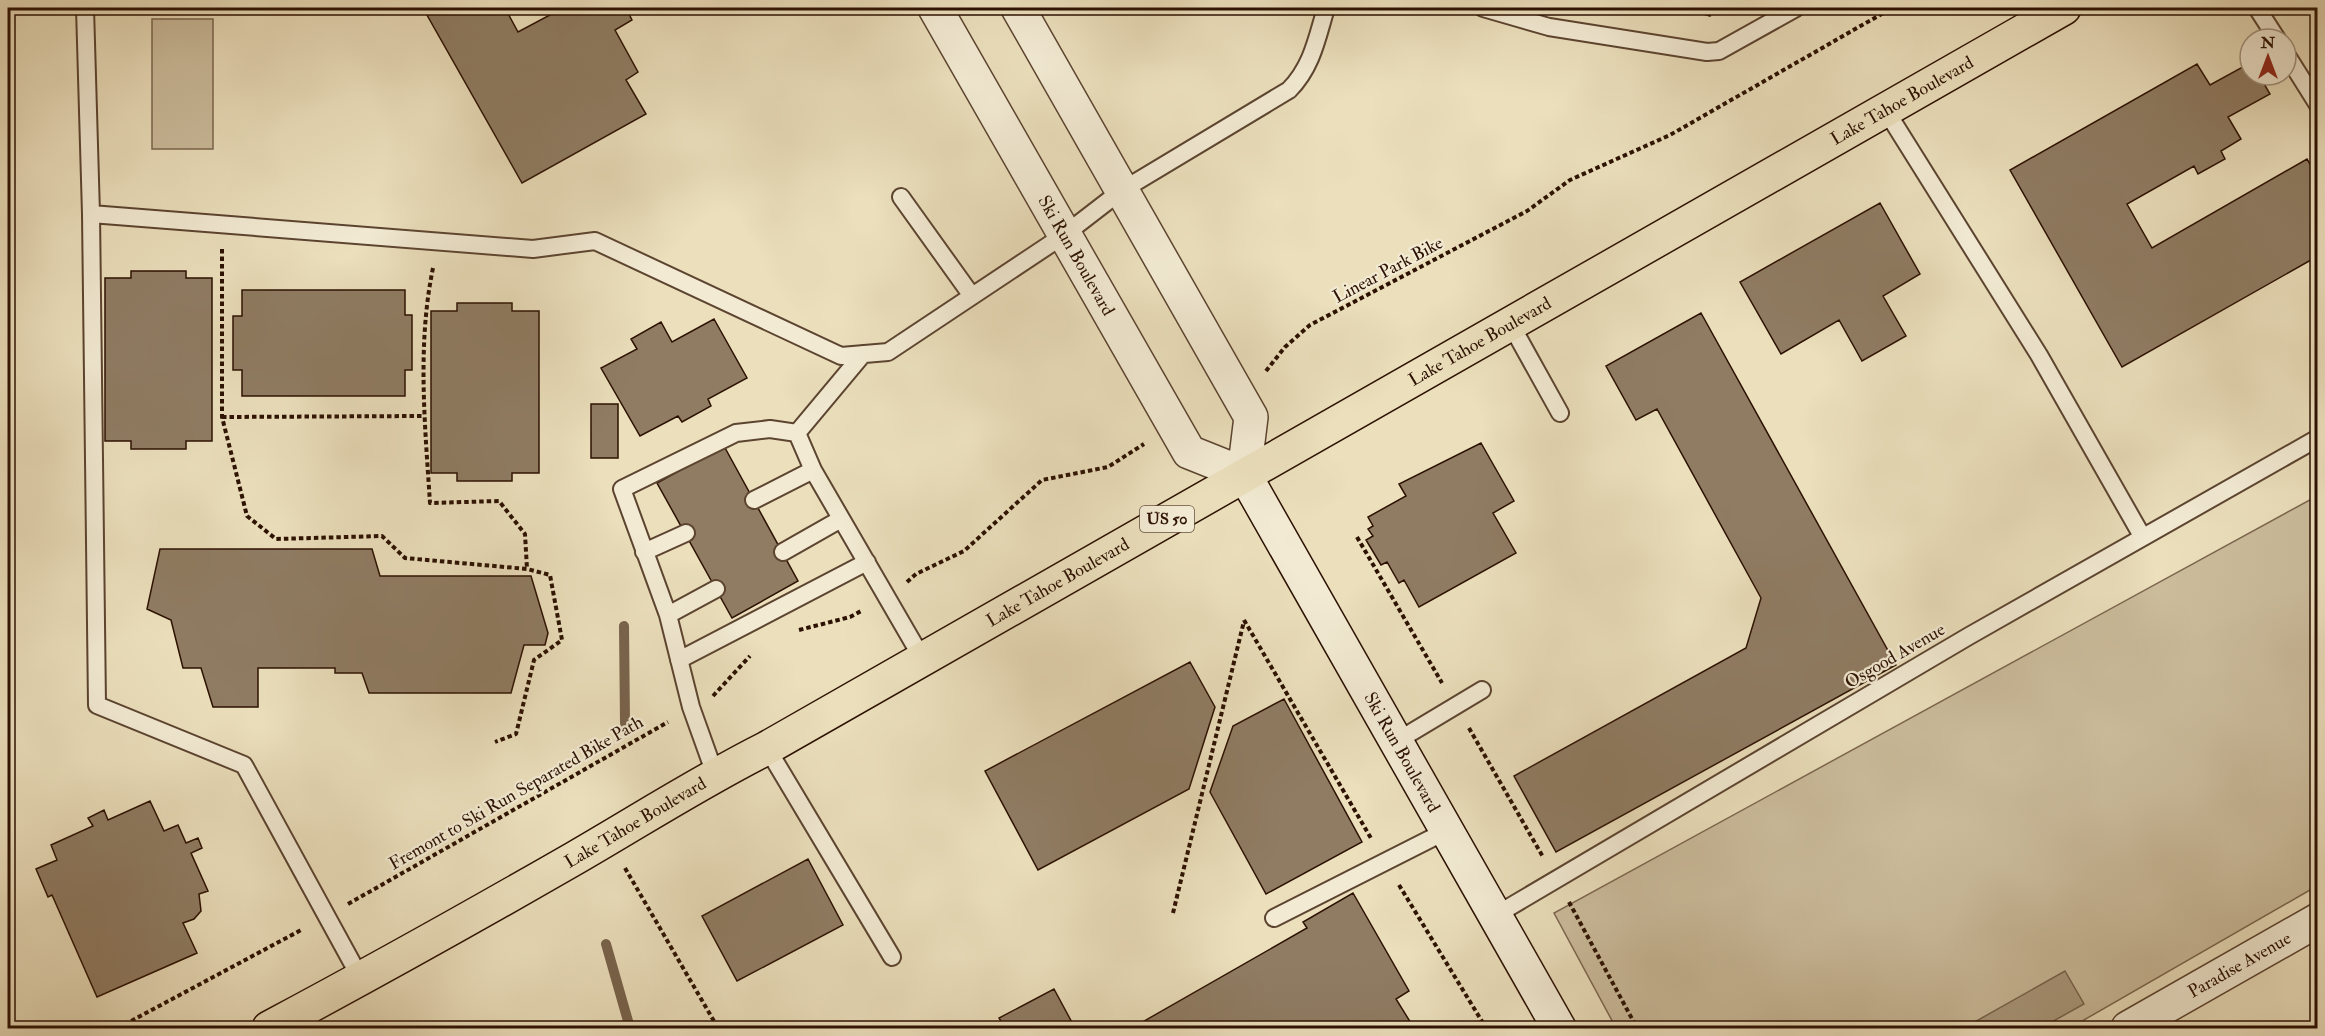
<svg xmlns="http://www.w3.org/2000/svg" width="2325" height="1036" font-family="'IM FELL Double Pica',serif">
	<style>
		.green { fill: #cbbc9c; stroke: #7c664f; stroke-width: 1.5 }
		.water { fill: #aa997d; stroke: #78634c; stroke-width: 1.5 }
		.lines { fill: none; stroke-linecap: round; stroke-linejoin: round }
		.stream { stroke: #78634c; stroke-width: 10 }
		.building { fill: #8f7c63; stroke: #2c1102; stroke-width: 1.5 }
		.service-casing { stroke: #5c4430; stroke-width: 20 }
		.minor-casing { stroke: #5c4430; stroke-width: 36 }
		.secondary-casing { stroke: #2c1102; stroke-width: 36 }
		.trunk-casing { stroke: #2c1102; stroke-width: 36 }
		.path { stroke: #2c1102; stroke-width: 4; stroke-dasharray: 4.5 3; stroke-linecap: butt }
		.service { stroke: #f2ead3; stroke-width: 16 }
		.minor { stroke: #f2ead3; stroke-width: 33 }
		.secondary { stroke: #f2ead3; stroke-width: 33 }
		.trunk { stroke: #ebdfbc; stroke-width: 33 }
		.labels { text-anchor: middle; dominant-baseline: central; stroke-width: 4.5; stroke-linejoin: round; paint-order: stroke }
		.shield { fill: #f2ead3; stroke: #675241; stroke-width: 1.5 }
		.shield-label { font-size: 16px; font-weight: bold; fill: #2c1102 }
		.street-label { font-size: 18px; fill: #2c1102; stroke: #f2ead3 }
	</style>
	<rect width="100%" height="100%" fill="#ebdfbc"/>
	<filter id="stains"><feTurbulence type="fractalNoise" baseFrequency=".00333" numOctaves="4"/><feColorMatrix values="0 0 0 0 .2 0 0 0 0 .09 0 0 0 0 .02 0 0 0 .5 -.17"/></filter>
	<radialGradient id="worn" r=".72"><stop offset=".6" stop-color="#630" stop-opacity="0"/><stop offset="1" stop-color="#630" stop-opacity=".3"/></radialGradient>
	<path class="green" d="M 152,19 L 213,19 L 213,149 L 152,149 Z
		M 2317,496 L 2317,886 L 2070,1028 L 1616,1028 L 1554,913 Z"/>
	<path class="water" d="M 2065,971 L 2084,1004 L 2041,1028 L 1964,1028 Z"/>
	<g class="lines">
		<path class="stream" d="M 624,626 L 625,723
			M 606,944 L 630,1028"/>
	</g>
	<path class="building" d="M 423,8 L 505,8 L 518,32 L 563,8 L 626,8 L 632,20 L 615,30 L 638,72 L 626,80 L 646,114 L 522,183 Z
		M 1684,8 L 1713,8 L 1710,16 Z
		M 2250,63 L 2250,75 L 2259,75 L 2270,94 L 2228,117 L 2241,139 L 2221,151 L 2225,159 L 2198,174 L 2194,166 L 2127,204 L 2152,248 L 2307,159 L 2318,177 L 2318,256 L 2122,367 L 2010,170 L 2197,64 L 2210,85 Z
		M 1880,203 L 1920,274 L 1883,296 L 1906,336 L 1862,361 L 1839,320 L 1781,354 L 1740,282 Z
		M 131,271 L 186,271 L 186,278 L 212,278 L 212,441 L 186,441 L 186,449 L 131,449 L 131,441 L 105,441 L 105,278 L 131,278 Z
		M 242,290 L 405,290 L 405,315 L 412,315 L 412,370 L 405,370 L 405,396 L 242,396 L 242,370 L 233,370 L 233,316 L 242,316 Z
		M 457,303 L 512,303 L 512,311 L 539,311 L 539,473 L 512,473 L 512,481 L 457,481 L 457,473 L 431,473 L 431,311 L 457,311 Z
		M 1701,313 L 1896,665 L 1556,852 L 1514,776 L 1746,648 L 1761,598 L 1657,409 L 1636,420 L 1606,366 Z
		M 714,319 L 747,378 L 708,399 L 711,406 L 682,422 L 678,416 L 640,436 L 601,368 L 637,349 L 631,339 L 661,322 L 672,342 Z
		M 591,404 L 618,404 L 618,458 L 591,458 Z
		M 1481,443 L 1514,501 L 1493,513 L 1516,553 L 1419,607 L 1404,580 L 1399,583 L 1387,562 L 1381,565 L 1366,540 L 1373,536 L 1368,529 L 1373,526 L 1368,517 L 1406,496 L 1399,484 Z
		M 724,446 L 798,581 L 732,618 L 657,483 Z
		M 160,549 L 372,549 L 380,576 L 531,576 L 548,633 L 545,645 L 524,645 L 511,693 L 369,693 L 362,673 L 335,673 L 335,668 L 258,668 L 258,707 L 213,707 L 201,668 L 183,668 L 171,620 L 147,609 Z
		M 1190,662 L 1215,707 L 1189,789 L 1038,870 L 985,771 Z
		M 1284,699 L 1362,842 L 1266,894 L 1210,792 L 1233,726 Z
		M 150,801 L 164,831 L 178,825 L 186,843 L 198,838 L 202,848 L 191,853 L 208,891 L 199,894 L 201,911 L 194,919 L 183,923 L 197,953 L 97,997 L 52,895 L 48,897 L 36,869 L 57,860 L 51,845 L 93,826 L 88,818 L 104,810 L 108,820 Z
		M 808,859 L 843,925 L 737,981 L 702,916 Z
		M 1353,893 L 1409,991 L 1396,999 L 1414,1028 L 1132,1028 L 1307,928 L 1303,922 Z
		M 1054,989 L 1075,1028 L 1005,1028 L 999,1018 Z"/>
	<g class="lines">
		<defs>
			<path id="service" d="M 85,8 L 91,214 L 97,705 L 244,765 L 361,979
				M 1483,8 L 1549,27 L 1707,52 L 1719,51 L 1796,8
				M 2257,8 L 2277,39
				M 2286,54 L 2318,105
				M 1885,109 L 2039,355 L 2142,536
				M 901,197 L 972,296
				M 91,214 L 533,249 L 595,241 L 841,356 L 888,352 L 1064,235 L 1121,191 L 1289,90 C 1312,67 1317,38 1326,8
				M 1510,323 L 1560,413
				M 797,433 L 813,470 L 922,658
				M 754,500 L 813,470
				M 644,552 L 686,533
				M 783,552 L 841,519
				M 668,615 L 716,589
				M 679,660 L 867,562
				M 1397,741 L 1482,690
				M 767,748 L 892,957
				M 715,774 L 691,707 L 668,615 L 622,489 L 736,433 L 770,429 L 797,433 L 863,354
				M 1496,915 L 1969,636 L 2318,438
				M 1274,918 L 1448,830"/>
			<g id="minor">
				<path id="s1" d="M 935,8 L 1189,452 L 1244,474 L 1251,417 L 1018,8"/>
				<path id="s2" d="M 2128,1028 L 2318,920"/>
			</g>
			<g id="secondary">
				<path id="s3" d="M 1244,474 L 1559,1028"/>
			</g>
			<g id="trunk">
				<path id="s4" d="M 269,1028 C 372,973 474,916 575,858 C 639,821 701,781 767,748 L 2064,8"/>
			</g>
		</defs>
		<use href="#service" class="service-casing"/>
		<use href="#minor" class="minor-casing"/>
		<use href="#secondary" class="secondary-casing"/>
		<use href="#trunk" class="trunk-casing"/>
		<path class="path" d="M 222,249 L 222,417 L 247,516 L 276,539 L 382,536 L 405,558 L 527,569 L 550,575 L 562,640 L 534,660 L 516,734 L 495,742
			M 433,268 C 417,345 425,425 430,503 L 499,501 L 525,534 L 527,569
			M 1266,371 L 1285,347 L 1310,325 L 1527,211 L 1570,180 L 1670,135 L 1892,8
			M 222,417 L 424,416
			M 1357,537 L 1442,683
			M 907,582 L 916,574 L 964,551 L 1042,480 L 1108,467 L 1144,444
			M 1244,620 L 1372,840
			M 799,630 L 850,617 L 863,610
			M 713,696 L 750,656
			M 1469,728 L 1543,857
			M 625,868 L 718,1028
			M 1399,885 L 1486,1028
			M 1569,902 L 1637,1028
			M 348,904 L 668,722
			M 1173,913 L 1244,621
			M 118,1028 L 303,929"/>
		<use href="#service" class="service"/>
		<use href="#minor" class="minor"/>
		<use href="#secondary" class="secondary"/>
		<use href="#trunk" class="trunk"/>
	</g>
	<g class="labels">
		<rect class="shield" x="1140" y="506" width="54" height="26" rx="4.5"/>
		<g class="shield-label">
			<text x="1167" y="519">US 50</text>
		</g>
		<g class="street-label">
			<text stroke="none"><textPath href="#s4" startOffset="1878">Lake Tahoe Boulevard</textPath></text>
			<text stroke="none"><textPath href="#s1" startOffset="285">Ski Run Boulevard</textPath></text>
			<text transform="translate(1388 270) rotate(-28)">Linear Park Bike</text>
			<text stroke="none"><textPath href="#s4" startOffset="1392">Lake Tahoe Boulevard</textPath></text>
			<text stroke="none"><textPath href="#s4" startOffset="906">Lake Tahoe Boulevard</textPath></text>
			<text transform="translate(1895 656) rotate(-30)">Osgood Avenue</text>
			<text stroke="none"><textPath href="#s3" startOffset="320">Ski Run Boulevard</textPath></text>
			<text transform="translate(516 793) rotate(-30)">Fremont to Ski Run Separated Bike Path</text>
			<text stroke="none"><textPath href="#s4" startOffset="420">Lake Tahoe Boulevard</textPath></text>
			<text stroke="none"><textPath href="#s2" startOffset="128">Paradise Avenue</textPath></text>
		</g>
	</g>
	<rect width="2325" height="1036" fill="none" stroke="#ebdfbc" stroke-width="30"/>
	<rect x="9" y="9" width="2307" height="1018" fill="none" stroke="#2c1102" stroke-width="3"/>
	<rect x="15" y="15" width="2295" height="1006" fill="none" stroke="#2c1102" stroke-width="1.5"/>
	<g transform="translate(2268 57)"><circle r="28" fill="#f2ead3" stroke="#a3937f" stroke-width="1.5"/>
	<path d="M0-4.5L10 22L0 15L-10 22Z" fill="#8f2418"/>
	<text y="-9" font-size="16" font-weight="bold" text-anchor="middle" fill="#2c1102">N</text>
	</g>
	<rect width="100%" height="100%" filter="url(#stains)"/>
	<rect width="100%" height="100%" fill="url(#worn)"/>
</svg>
